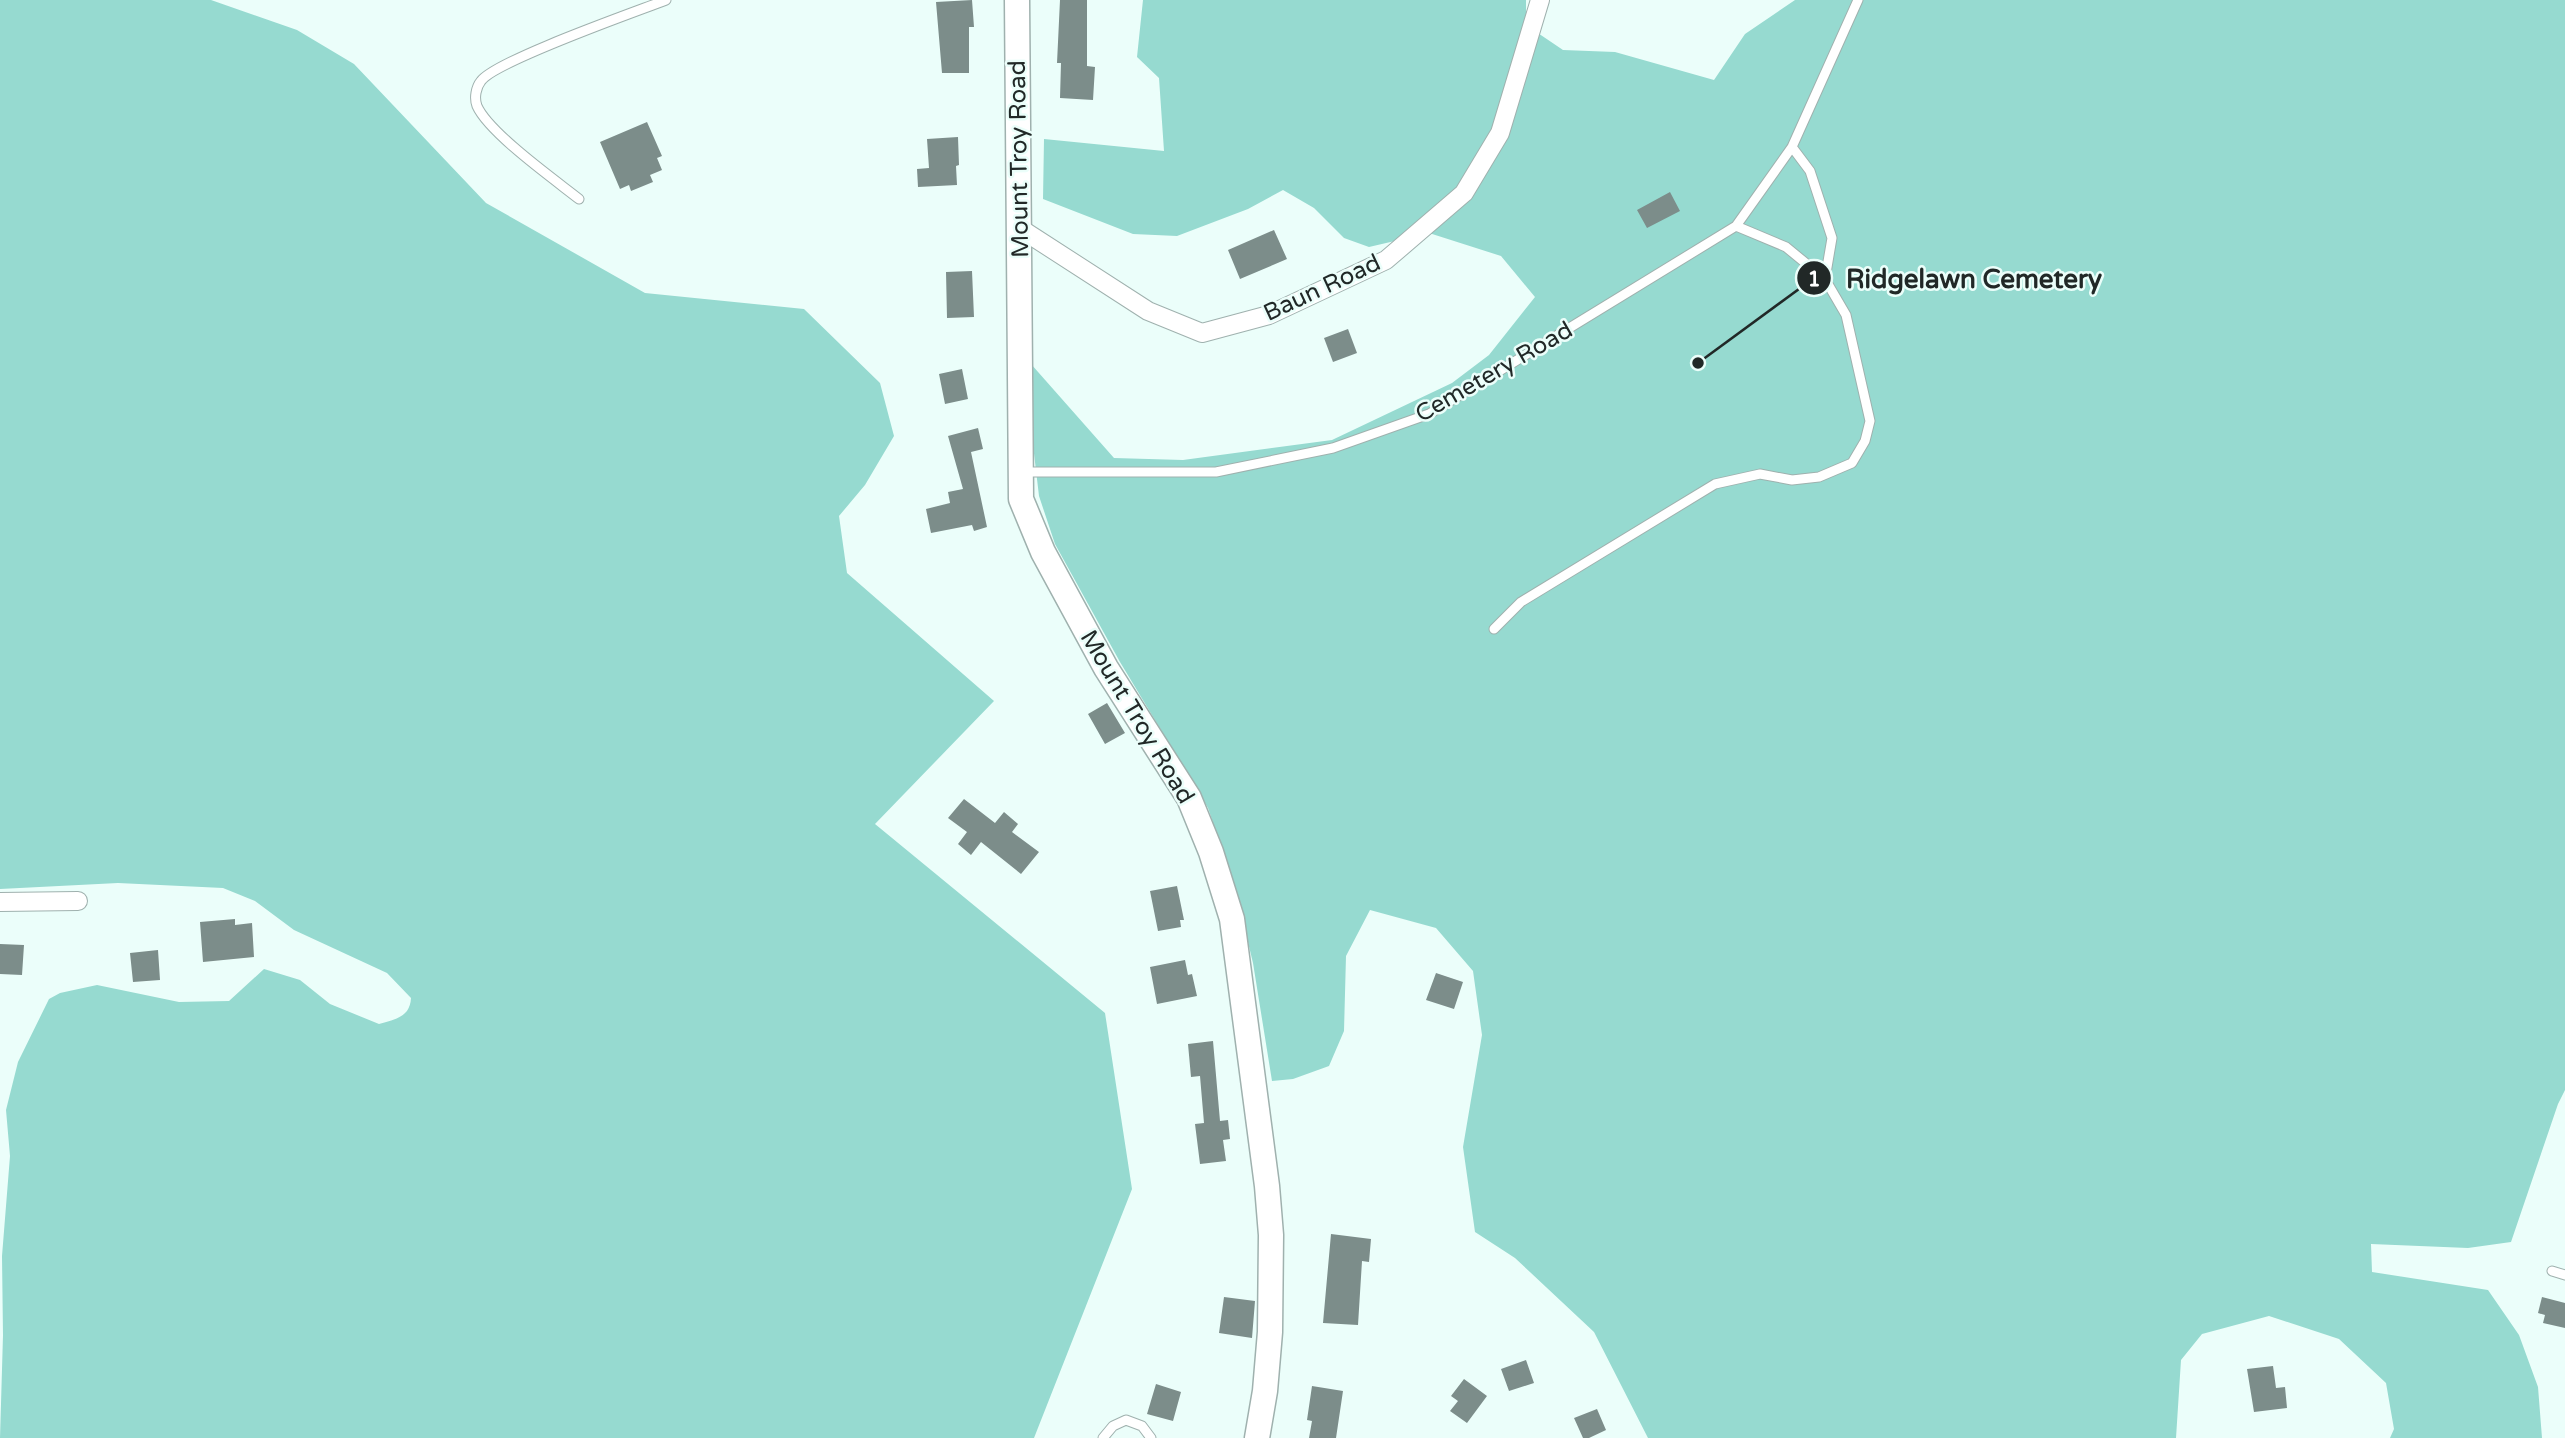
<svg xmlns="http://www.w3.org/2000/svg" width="2565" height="1438" font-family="'Varela Round',sans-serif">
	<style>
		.green { fill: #96dad0 }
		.building { fill: #7c8d8a }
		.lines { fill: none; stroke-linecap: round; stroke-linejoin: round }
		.lane-casing { stroke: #9fb1ae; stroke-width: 11 }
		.street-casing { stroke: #9fb1ae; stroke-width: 20 }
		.secondary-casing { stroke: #9fb1ae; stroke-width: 27 }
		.lane { stroke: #fff; stroke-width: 9 }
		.street { stroke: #fff; stroke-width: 18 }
		.secondary { stroke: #fff; stroke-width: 24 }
		.labels { text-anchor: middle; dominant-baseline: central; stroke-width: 5; stroke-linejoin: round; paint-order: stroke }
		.street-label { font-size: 24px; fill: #212827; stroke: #ebfefa }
		.leader { fill: none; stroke: #212827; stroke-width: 2.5 }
		.callout-dot { fill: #212827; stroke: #ebfefa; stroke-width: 2.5 }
		.mark-label { font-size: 21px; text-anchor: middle; font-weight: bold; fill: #fff }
		.callout-label { font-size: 26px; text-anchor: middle; font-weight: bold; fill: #212827; stroke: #ebfefa; stroke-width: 5; stroke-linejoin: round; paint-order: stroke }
	</style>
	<rect width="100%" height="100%" fill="#ebfefa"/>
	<path class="green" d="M 0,0 L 211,0 L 297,30 L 354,64 L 486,203 L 645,293 L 804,309 L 880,383 L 894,436 L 865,485 L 839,516 L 847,573 L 994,701 L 875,824 L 1105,1013 L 1132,1189 L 1034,1438 L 0,1438 L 3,1335 L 2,1256 L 10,1156 L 6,1110 L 18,1062 L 49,999 L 60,993 L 97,985 L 179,1002 L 229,1001 L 264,969 L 300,980 L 330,1004 L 379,1024 C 396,1019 410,1017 411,998 L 387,973 L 294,930 L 255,901 L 223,888 L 118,883 L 0,889 Z
		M 1143,0 L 1526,0 L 1526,25 L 1563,50 L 1615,52 L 1714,80 L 1745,34 L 1795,0 L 2565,0 L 2565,1090 L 2558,1104 L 2511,1242 L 2468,1248 L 2371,1244 L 2372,1272 L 2488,1290 L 2519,1335 L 2538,1387 L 2542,1438 L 2390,1438 L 2394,1429 L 2386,1383 L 2339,1339 L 2269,1316 L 2202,1334 L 2181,1360 L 2176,1438 L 1648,1438 L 1594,1332 L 1515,1258 L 1475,1232 L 1463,1147 L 1482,1035 L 1473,971 L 1436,928 L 1370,910 L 1346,956 L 1344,1031 L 1329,1066 L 1293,1079 L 1272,1081 L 1253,963 L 1234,884 L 1208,808 L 1120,662 L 1055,544 L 1039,496 L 1031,428 L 1031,364 L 1114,458 L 1183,460 L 1332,440 L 1452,383 L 1489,355 L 1535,297 L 1501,256 L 1429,233 L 1369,247 L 1344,238 L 1314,208 L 1283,190 L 1248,209 L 1177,236 L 1133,234 L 1043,199 L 1044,139 L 1164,151 L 1159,78 L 1137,57 Z"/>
	<path class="building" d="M 972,0 L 974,27 L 969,27 L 969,73 L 942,73 L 936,2 Z
		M 1060,0 L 1087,0 L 1087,66 L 1095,67 L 1093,100 L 1060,98 L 1061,63 L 1057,63 Z
		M 647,122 L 662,156 L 657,158 L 662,170 L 650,175 L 653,182 L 631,191 L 629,185 L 620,189 L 600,142 Z
		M 958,137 L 959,165 L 956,166 L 957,185 L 918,187 L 917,169 L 929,168 L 927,139 Z
		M 1670,192 L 1680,211 L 1647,228 L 1637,210 Z
		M 1274,230 L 1287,259 L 1240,279 L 1228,250 Z
		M 972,271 L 974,317 L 947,318 L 946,272 Z
		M 1348,329 L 1357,353 L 1333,362 L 1324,338 Z
		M 962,369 L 968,399 L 945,404 L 939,374 Z
		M 978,428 L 983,449 L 971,452 L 987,527 L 974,531 L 972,525 L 931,533 L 926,509 L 950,503 L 948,492 L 963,489 L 948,436 Z
		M 1107,703 L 1125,733 L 1105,744 L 1088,714 Z
		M 964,799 L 995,823 L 1004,812 L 1018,824 L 1012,832 L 1039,852 L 1021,874 L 981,842 L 971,855 L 958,844 L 967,832 L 948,818 Z
		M 1177,886 L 1184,920 L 1180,920 L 1181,927 L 1158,931 L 1150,891 Z
		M 235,919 L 235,925 L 252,923 L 254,957 L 203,962 L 200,922 Z
		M 0,944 L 24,945 L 22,975 L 0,974 Z
		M 158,950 L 160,980 L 133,982 L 130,953 Z
		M 1185,960 L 1188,975 L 1192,974 L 1197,996 L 1157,1004 L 1150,967 Z
		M 1436,973 L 1463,982 L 1454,1009 L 1426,1000 Z
		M 1213,1041 L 1220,1121 L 1228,1120 L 1230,1139 L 1223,1140 L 1226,1161 L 1200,1164 L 1195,1124 L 1204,1123 L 1200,1076 L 1191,1077 L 1188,1044 Z
		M 1331,1234 L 1371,1239 L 1369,1262 L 1362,1261 L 1358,1325 L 1323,1323 Z
		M 1224,1297 L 1255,1301 L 1252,1338 L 1219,1333 Z
		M 2542,1297 L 2565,1303 L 2565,1328 L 2543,1323 L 2545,1315 L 2538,1313 Z
		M 1526,1360 L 1534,1383 L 1509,1391 L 1501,1369 Z
		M 2273,1366 L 2276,1388 L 2285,1387 L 2287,1408 L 2254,1412 L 2247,1369 Z
		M 1464,1379 L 1487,1396 L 1467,1423 L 1450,1411 L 1458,1401 L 1451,1396 Z
		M 1156,1384 L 1181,1392 L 1173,1421 L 1147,1414 Z
		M 1312,1386 L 1343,1391 L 1336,1438 L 1309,1438 L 1312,1421 L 1307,1420 Z
		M 1597,1409 L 1606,1430 L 1589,1438 L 1583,1438 L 1574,1418 Z"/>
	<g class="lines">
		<defs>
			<path id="lane" d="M 1792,147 L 1810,171 L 1832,238 L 1825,279
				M 579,199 C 555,180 489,133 477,106 C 474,98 476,87 481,81 C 495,61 635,12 666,0
				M 1023,472 L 1216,472 L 1333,448 L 1429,414 L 1736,226 L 1792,147 L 1858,0
				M 1494,629 L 1521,602 L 1715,484 L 1760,474 L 1792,480 L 1819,477 L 1852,463 L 1865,441 L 1870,421 L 1846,315 L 1825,279 L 1786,247 L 1736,226
				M 2552,1271 L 2565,1275
				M 1103,1438 L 1113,1426 L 1126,1420 L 1142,1426 L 1151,1438"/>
			<path id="street" d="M 1021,229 L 1148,311 L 1202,333 L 1269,315 L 1386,260 L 1464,193 L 1500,133 L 1540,0
				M 0,902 L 78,901"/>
			<path id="secondary" d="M 1017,0 L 1021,499 L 1043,552 L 1106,668 L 1189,798 L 1211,852 L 1232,919 L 1267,1186 L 1271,1235 L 1270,1332 L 1265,1391 L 1257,1438"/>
		</defs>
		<use href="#lane" class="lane-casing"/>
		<use href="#street" class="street-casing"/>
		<use href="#secondary" class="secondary-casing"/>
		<use href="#lane" class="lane"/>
		<use href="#street" class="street"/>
		<use href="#secondary" class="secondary"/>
	</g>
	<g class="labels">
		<g class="street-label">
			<text transform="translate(1019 159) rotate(-91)">Mount Troy Road</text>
			<text transform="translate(1322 288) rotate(-25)">Baun Road</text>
			<text transform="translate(1494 372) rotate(-30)">Cemetery Road</text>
			<text transform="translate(1137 717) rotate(59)">Mount Troy Road</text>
		</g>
	</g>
	<path class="leader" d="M1698 363L1814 278"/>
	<g class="callout-dot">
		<circle cx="1698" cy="363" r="7"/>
		<circle cx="1814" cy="278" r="18"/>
	</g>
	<g class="mark-label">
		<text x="1814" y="286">1</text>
	</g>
	<g class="callout-label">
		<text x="1974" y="288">Ridgelawn Cemetery</text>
	</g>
</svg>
